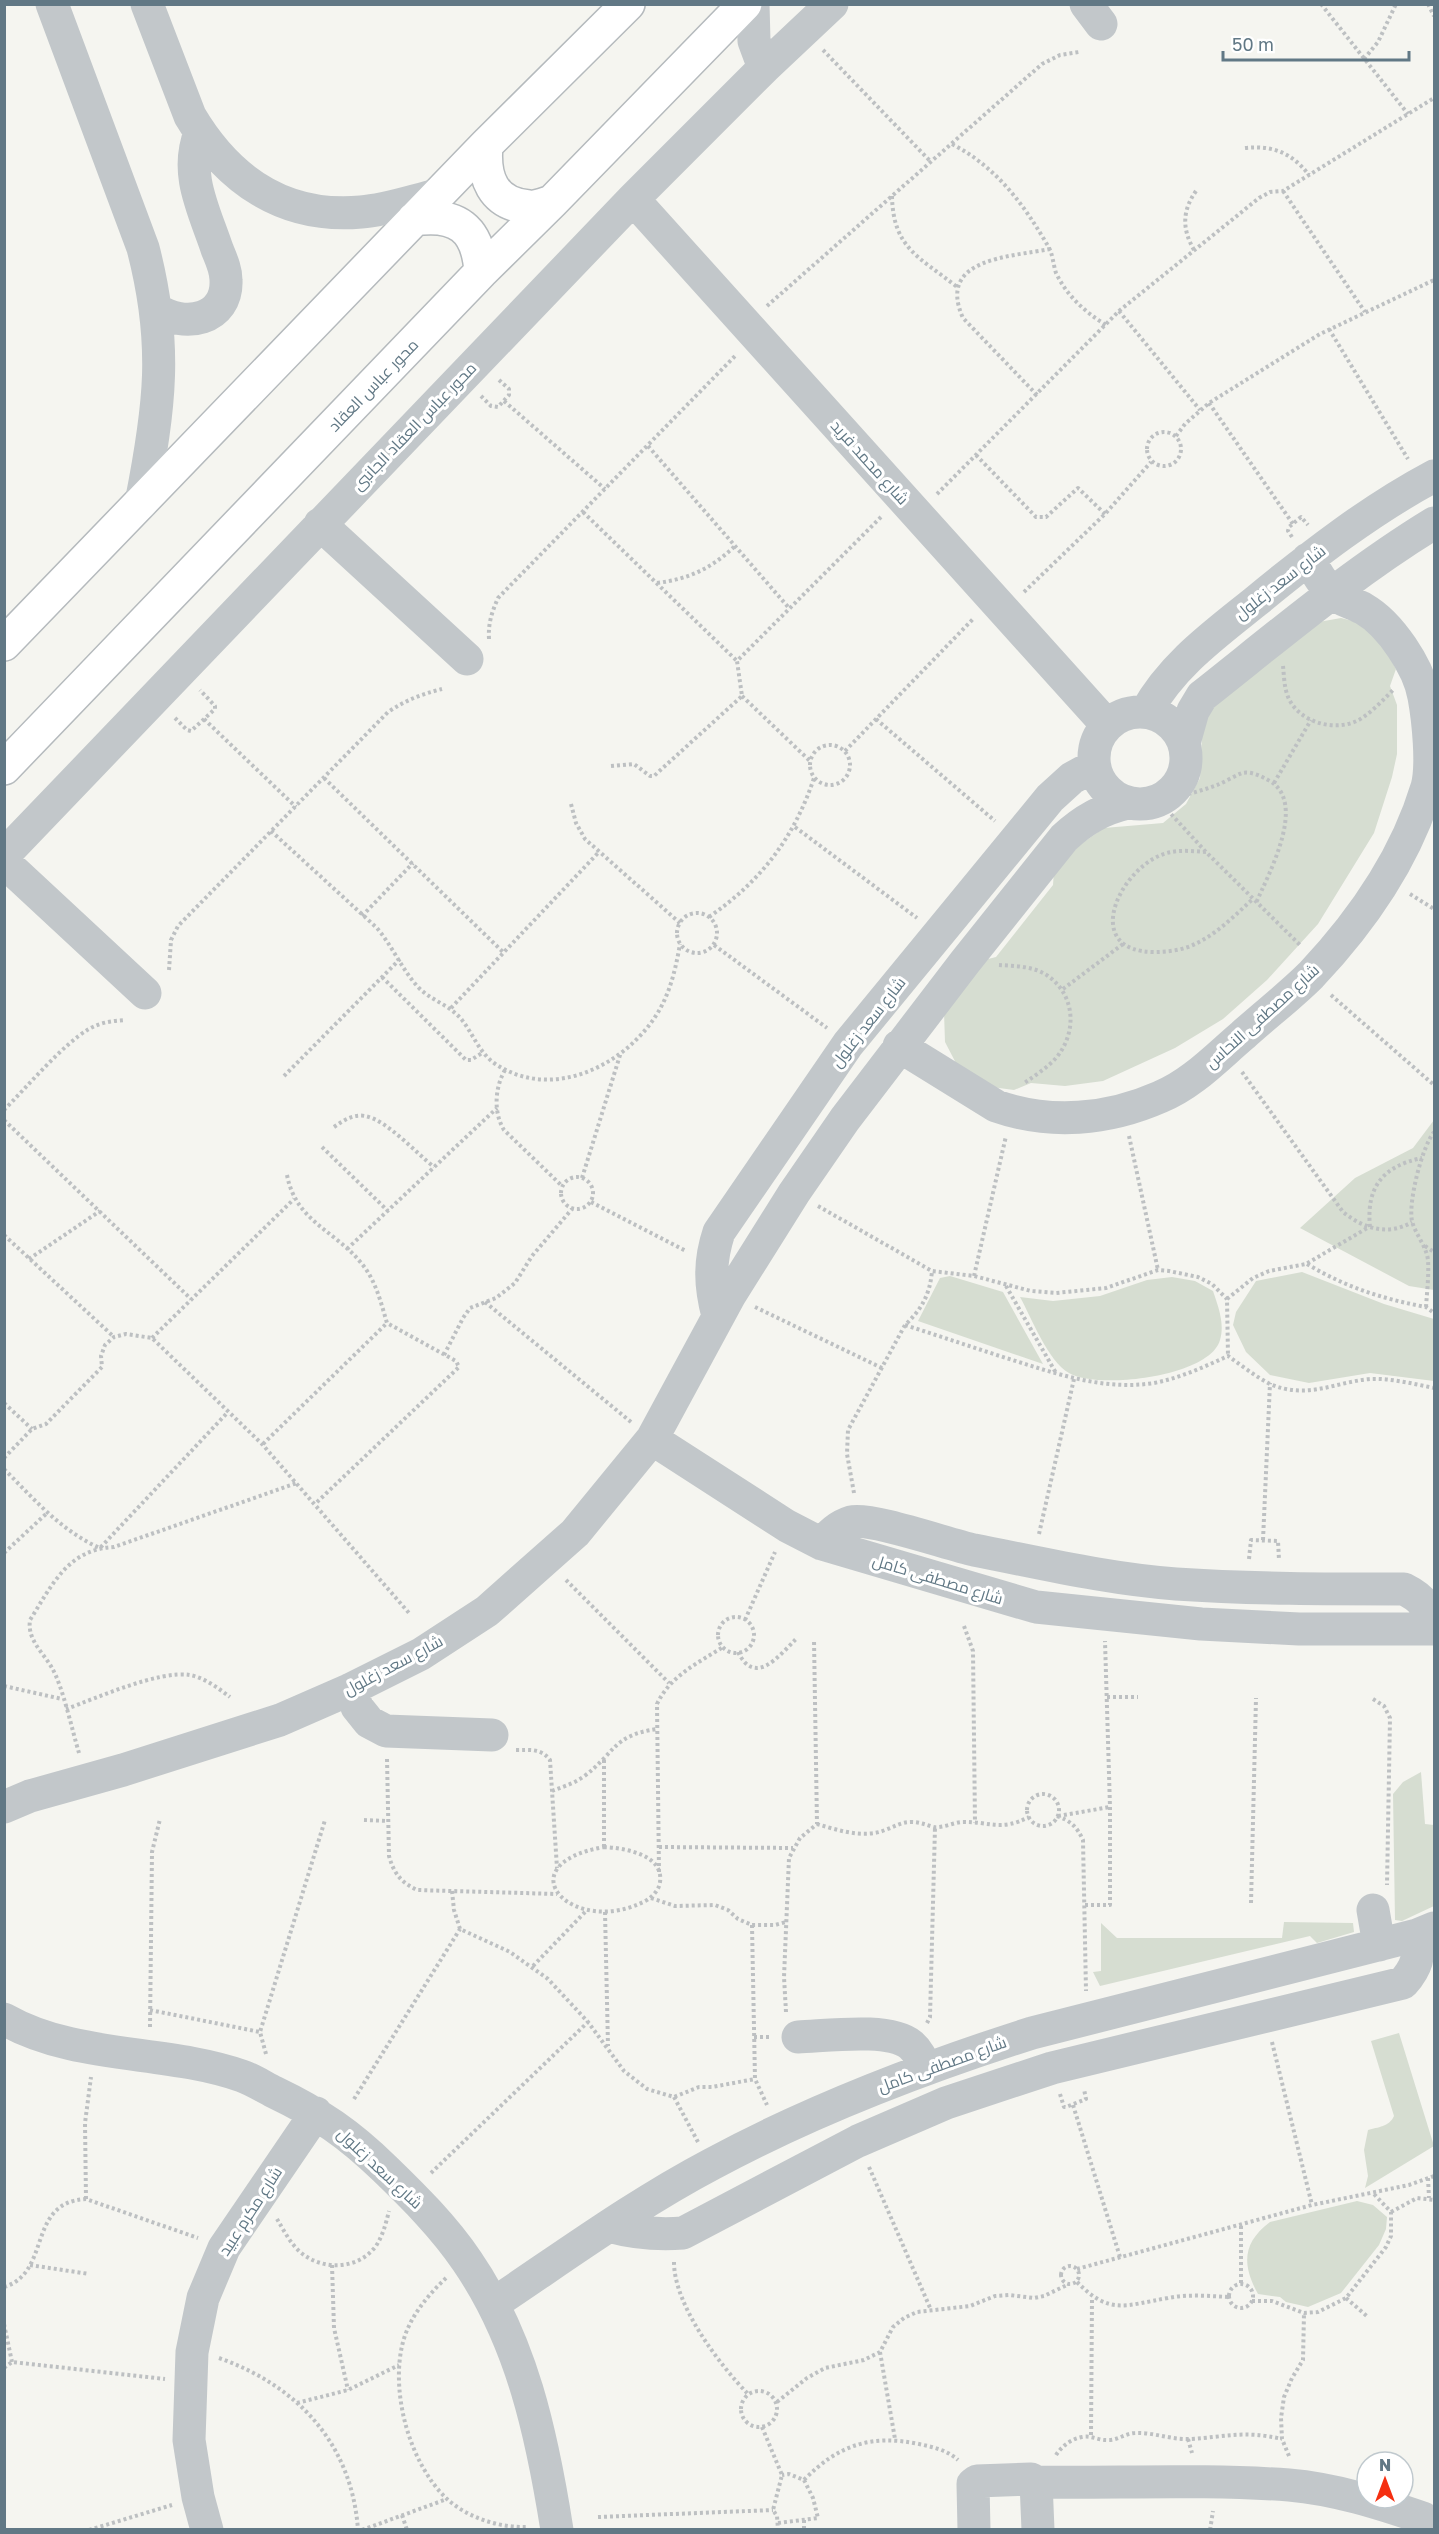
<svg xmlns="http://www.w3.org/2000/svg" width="1439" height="2534" font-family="'Golos Text',Cairo,sans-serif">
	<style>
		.green { fill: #d6ddd1 }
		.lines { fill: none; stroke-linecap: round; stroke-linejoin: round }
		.major-casing { stroke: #b5babd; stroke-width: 36 }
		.path { stroke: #bdc0c2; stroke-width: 4; stroke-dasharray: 3 3; stroke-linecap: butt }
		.minor { stroke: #c2c7ca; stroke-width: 33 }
		.major { stroke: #fff; stroke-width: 33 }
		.labels { text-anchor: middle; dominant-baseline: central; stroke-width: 6; stroke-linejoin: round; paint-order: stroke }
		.street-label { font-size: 16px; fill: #617885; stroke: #fff }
	</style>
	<rect width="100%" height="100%" fill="#f5f5f0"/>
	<path class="green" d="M 1341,618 L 1365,624 L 1379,637 L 1396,669 L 1390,686 L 1397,705 L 1397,754 L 1392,777 L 1374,833 L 1318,924 L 1267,980 L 1223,1019 L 1175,1048 L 1103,1081 L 1065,1086 L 1031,1083 L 1014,1090 L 984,1086 L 959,1069 L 945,1042 L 944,1012 L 984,960 L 996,957 L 1053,885 L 1054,870 L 1081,844 L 1104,828 L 1163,823 L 1186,804 L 1200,778 L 1202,734 L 1210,711 L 1246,677 L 1313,623 Z
		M 1434,1120 L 1434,1290 L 1409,1286 L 1300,1228 L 1355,1178 L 1413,1148 Z
		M 1302,1272 L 1384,1304 L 1434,1319 L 1434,1381 L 1370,1373 L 1309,1383 L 1270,1375 L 1246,1352 L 1233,1325 L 1236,1312 L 1256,1281 Z
		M 950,1276 L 1003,1292 L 1043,1364 L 918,1321 L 940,1278 Z
		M 1172,1277 L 1195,1281 L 1213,1291 C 1218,1306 1225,1323 1220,1340 C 1210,1377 1097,1390 1069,1373 C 1048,1361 1032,1319 1020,1297 L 1053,1301 L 1100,1296 L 1147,1280 Z
		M 1421,1772 L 1425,1824 L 1434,1825 L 1434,1906 L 1402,1921 L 1395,1920 L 1393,1794 L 1403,1782 Z
		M 1284,1922 L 1353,1923 L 1354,1932 L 1317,1943 L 1310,1936 L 1100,1986 L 1093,1972 L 1101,1971 L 1101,1923 L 1117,1938 L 1282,1938 Z
		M 1399,2033 L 1434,2146 L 1365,2188 L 1368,2176 L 1364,2150 L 1368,2130 C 1378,2127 1389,2127 1394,2116 L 1371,2041 Z
		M 1357,2201 L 1373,2205 L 1387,2217 L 1386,2229 L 1379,2245 L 1341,2293 L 1308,2307 L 1286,2302 L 1280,2297 L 1258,2294 C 1242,2265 1242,2243 1270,2222 Z"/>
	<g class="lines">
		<defs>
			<path id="major" d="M 486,145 C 483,177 492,204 529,207 C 536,208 545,204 552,202
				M 414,219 C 457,213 478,228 481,272
				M 4,644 L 486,145 L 628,4
				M 4,768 L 481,272 L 552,202 L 745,4"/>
		</defs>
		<use href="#major" class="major-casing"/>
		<path class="path" d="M 1321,4 L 1408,114
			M 1428,4 L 1434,16
			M 823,50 L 931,162
			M 1364,59 L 1378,42 L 1396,4
			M 952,144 C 996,167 1023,203 1048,246 C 1053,254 1053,264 1056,273 C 1067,296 1085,312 1106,325
			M 1245,148 C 1273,145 1292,153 1309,175
			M 1283,191 L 1365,312
			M 892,196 C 893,249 920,257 957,287
			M 1194,250 C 1182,229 1182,211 1196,191
			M 767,306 L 1042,64 L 1060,55 L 1079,52
			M 1119,311 L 1200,410
			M 1329,329 L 1408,459
			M 1037,395 L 963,318 C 936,258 1010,257 1050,249
			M 481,396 L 491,406 L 498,407 L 509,395 L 509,389 L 498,379
			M 504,401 L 605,489
			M 1209,403 L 1293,524
			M1147 449a17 17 0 1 1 34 0a17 17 0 1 1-34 0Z
			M 1176,436 L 1185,424 L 1209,403 L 1320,334 L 1434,280
			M 648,446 L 789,608
			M 976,455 L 1036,517 L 1046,517 L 1078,488 L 1105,514
			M 937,494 L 1119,311 L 1259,198 L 1270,192 L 1283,191 L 1434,98
			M 583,512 L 737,661
			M 1292,537 L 1288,531 L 1289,527 L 1301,517 L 1308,525
			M 657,583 C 689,579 712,568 735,546
			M 1024,592 L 1105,514 L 1151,462
			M 489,639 C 488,623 492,612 498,598 L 736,355
			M 1283,666 C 1284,675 1284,685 1287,694 C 1296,723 1338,734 1362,718 C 1374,710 1384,699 1394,689
			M 742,696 L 810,761
			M 175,718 L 187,730 L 191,731 L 215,709 L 215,706 L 200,690
			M 204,719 L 296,807
			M 876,719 L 995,821
			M810 765a20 20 0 1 1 40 0a20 20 0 1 1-40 0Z
			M 845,751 L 974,618
			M 611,766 L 634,764 L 650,776 L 654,776 L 742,696 L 737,661 L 881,517
			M 324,778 L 504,953
			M 1274,783 L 1311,720
			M 1159,801 C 1178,797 1198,792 1217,785 C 1225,782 1234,776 1242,773 C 1251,771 1261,776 1268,780 C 1309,801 1268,875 1256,903
			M 1159,801 L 1206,852 L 1301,946
			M 571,804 L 576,823 L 585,839 L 680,923
			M 795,827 L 917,918
			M 271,831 L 377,928 C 393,947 402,970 419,988 C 432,1001 450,1005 462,1020 C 473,1034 479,1052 494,1063 C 552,1103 628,1065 660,1009 C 671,989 676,967 680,944
			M 1206,852 C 1191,851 1176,849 1161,855 C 1117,873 1082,952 1155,952 C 1168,952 1183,950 1195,944 C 1217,934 1235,915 1253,899
			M 1410,894 L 1434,909
			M677 933a20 20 0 1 1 40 0a20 20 0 1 1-40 0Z
			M 362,916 L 413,863
			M 709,917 C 761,881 794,838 814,778
			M 714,945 L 827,1028
			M 999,965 C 1015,966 1034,966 1048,976 C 1076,996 1077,1033 1056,1058 C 1047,1068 1034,1076 1023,1084
			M 169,970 L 171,940 L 178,926 L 388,712 C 406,700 422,694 442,689
			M 382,977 L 466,1060 L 471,1060 L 482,1053
			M 1063,989 L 1123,944
			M 1331,995 L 1434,1085
			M 451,1008 L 598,853
			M 505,1070 C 495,1087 493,1112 504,1130 L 562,1186
			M 1242,1072 L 1343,1212 C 1364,1229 1389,1236 1412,1222
			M 284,1076 L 400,959
			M 4,1110 C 27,1087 63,1044 89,1029 C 101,1022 113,1021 125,1020
			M 4,1120 L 191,1299
			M 334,1127 C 344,1120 353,1114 365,1116 C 387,1120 416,1153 434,1167
			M 1129,1136 L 1158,1270
			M 322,1147 L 388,1211
			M 287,1175 C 296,1222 335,1230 362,1264 C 376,1281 381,1303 387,1323 L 456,1361 L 459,1367 L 315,1504
			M561 1193a16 16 0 1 1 32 0a16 16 0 1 1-32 0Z
			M 582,1178 L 621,1052
			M 591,1202 L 686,1251
			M 818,1206 L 932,1271 L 974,1276 L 1031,1291 L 1056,1293 L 1106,1288 L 1158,1270 L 1169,1271 L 1198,1277 L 1212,1284 L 1227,1299 L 1228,1356
			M 1370,1227 C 1366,1187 1383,1166 1422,1158
			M 4,1235 L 114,1337
			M 1425,1246 L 1434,1252
			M 347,1249 L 497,1108
			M 29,1259 L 100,1211
			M 1307,1264 C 1345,1287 1383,1299 1426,1307 L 1434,1313
			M 974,1276 L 1006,1136
			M 1006,1286 L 1056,1373
			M 1227,1299 L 1253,1278 L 1269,1271 L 1306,1264 L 1369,1227
			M 485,1302 L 631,1422
			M 755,1307 L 882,1368
			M 1426,1307 C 1427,1292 1429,1275 1428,1260 C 1426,1245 1415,1234 1412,1221 C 1408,1202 1422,1147 1434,1132
			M 905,1325 C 939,1336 972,1347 1006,1358 C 1055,1373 1102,1391 1154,1383 C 1180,1378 1204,1367 1228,1356 C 1241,1365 1256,1377 1270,1384 C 1307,1400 1335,1382 1370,1379 C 1391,1378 1414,1384 1434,1388
			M 152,1338 L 294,1199
			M 444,1355 L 463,1318 L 470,1308 L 496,1298 L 515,1283 L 532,1256 L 572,1209
			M 4,1403 L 32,1429
			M 263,1444 L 387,1323
			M 4,1458 L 32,1429 L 46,1424 L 102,1367 L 101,1356 L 105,1345 L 114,1337 L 126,1334 L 152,1338 L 262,1444 L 409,1613
			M 4,1469 C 34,1499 61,1531 100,1548 L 228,1412
			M 854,1493 L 847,1454 L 848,1430 L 905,1325 C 922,1309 930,1294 932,1271
			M 1039,1534 L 1074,1379
			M 1263,1540 L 1270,1383
			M 4,1553 L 47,1513
			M 1249,1559 L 1251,1540 L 1278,1541 L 1279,1560
			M 566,1580 L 669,1683
			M718 1635a18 18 0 1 1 36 0a18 18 0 1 1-36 0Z
			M 745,1620 L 775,1552
			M 964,1626 L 973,1651 L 975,1823
			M 738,1652 C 755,1687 779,1656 796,1639
			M 4,1686 L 62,1699
			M 1107,1697 L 1138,1697
			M 1373,1699 L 1384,1706 L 1390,1718 L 1387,1885
			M 66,1709 C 97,1698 159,1670 190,1675 C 205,1678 218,1688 230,1697
			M 516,1750 C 530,1750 541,1748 550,1760 L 557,1868
			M 79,1753 C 72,1730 63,1687 52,1668 C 43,1652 27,1640 30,1620 C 52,1585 68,1549 114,1547 L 297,1483
			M 387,1759 L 389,1856 C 394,1874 401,1882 417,1890 L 557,1894
			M 552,1791 C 562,1787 573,1784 583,1777 C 614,1755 612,1735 657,1729
			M1027 1810a16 16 0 1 1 32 0a16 16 0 1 1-32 0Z
			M 1057,1816 C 1071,1821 1077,1827 1083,1840 L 1086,1991
			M 1058,1816 L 1110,1807
			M 364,1820 L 388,1821
			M 817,1824 C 837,1830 864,1839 885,1830 C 894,1827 901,1822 911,1822 C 920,1822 926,1825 934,1827 C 942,1828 953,1823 961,1822 C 989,1821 1000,1832 1029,1817
			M 604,1847 C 623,1848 664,1854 660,1882 C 659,1890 653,1896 647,1900 C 574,1940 502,1865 604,1847 Z
			M 604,1847 L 604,1758
			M 659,1847 L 793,1848
			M 659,1872 L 657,1704 C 670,1676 698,1663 723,1647
			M 452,1891 L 454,1910 L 460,1929 L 510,1952 L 548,1979 L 588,2022 L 624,2071 L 647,2089 L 674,2097 L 699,2087 L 712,2087 L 755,2079
			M 651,1898 L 675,1906 L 715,1905 L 728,1910 L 738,1919 L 752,1925 L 775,1925 L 786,1922
			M 1251,1903 L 1256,1698
			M 1085,1905 L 1110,1905 L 1110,1807 L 1105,1641
			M 605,1912 L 608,2046
			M 752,1925 L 755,2079 L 767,2105
			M 533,1966 L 587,1910
			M 150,2010 L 260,2032
			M 786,2012 L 784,1977 L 789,1858 L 800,1838 L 817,1824 L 814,1640
			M 927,2023 L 930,2017 L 935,1827
			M 150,2027 L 152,1852 L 160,1819
			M 754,2037 L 771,2037
			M 1272,2042 L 1312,2205
			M 266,2054 L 260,2032 L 325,1820
			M 1060,2094 L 1064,2107 L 1066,2107 L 1086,2099 L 1084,2089
			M 674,2097 L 698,2142
			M 354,2099 L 460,1929
			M 1073,2105 L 1120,2257
			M 869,2167 L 931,2310
			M 431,2173 L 588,2022
			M 1428,2178 L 1429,2198
			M 86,2199 L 85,2123 L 91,2077
			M 1391,2212 L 1417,2198 L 1434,2200
			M 277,2219 C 283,2229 289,2241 298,2250 C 320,2271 357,2271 376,2246 C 383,2235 386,2223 389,2211
			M 1241,2226 L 1241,2285
			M 674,2262 C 674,2305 719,2364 748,2394
			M 30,2265 L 89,2274
			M 332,2265 L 334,2328 L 348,2390
			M1061 2275a9 9 0 1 1 18 0a9 9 0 1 1-18 0Z
			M 1077,2269 L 1312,2205 L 1409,2185 L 1434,2176
			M 446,2278 C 426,2297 408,2319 402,2346 C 391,2395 410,2464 447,2499 C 468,2518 500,2528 528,2527
			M 1077,2282 C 1110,2316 1126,2305 1168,2298 C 1188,2294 1209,2296 1229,2297
			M1229 2296a12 12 0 1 1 24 0a12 12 0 1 1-24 0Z
			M 4,2287 C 52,2273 26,2202 86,2199 L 198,2238
			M 1346,2298 L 1368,2317
			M 1252,2301 L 1272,2301 L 1304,2313 L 1318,2312 L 1346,2298 L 1386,2247 L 1391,2236 L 1391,2212 L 1373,2193
			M 4,2324 L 12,2362
			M 880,2352 L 895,2439
			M 219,2358 C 298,2386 352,2444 358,2530
			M 4,2368 L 12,2362 L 165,2379
			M741 2409a18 18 0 1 1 36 0a18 18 0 1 1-36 0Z
			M 777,2402 L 807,2378 L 825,2368 L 864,2360 L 880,2352 L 893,2327 L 904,2318 L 917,2312 L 970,2306 L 995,2296 L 1009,2295 L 1034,2298 L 1044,2296 L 1067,2285
			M 297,2403 L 348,2390 L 399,2365
			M 762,2427 L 782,2475 L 773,2510 L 777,2516 L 778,2530
			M 1091,2435 L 1092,2298
			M 1188,2439 L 1192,2453
			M 1056,2455 C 1062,2446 1071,2439 1082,2437 C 1092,2435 1099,2441 1109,2440 C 1118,2440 1126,2433 1135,2433 C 1153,2432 1171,2440 1190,2439 C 1226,2437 1243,2430 1282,2439
			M 1289,2456 L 1282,2439 L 1281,2418 L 1284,2397 L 1292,2378 L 1303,2360 L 1304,2313
			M 804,2480 C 838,2445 871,2434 919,2444 C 933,2447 947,2450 958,2460
			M 402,2515 L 407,2530
			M 598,2517 L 773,2510
			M 804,2520 L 804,2530
			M 778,2523 L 818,2518 L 813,2498 L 804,2480 L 789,2474 L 782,2475
			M 4,2528 L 5,2530
			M 89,2530 L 172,2505
			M 362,2530 L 447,2499
			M 1210,2530 L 1213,2511"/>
		<path class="minor" d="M 52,4 L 143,248 C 168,344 160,407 141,503
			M 147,4 L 190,116 C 228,180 284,219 361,212 C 386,210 412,201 437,195
			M 753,4 L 754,41 L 764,68
			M 1086,4 L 1101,24
			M 633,199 L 1107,725
			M 156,309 C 184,329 228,320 226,280 C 226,269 221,259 217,249 C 204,210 184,174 200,133
			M 320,524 L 467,659
			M1094 758a46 46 0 1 1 92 0a46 46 0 1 1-92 0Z
			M 1146,712 C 1172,665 1214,635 1255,602 C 1311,556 1370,510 1434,476
			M 1184,743 L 1193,711 L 1202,696 C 1278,636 1352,573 1434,523
			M 4,855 L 633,199 L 764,68 L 832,4
			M 4,862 L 145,993
			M 899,1046 L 996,1106 C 1050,1125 1108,1120 1160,1097 C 1192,1084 1217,1057 1243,1035 C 1265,1015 1290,996 1311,975 C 1361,922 1406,857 1427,787 C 1433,765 1428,719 1424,697 C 1419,667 1390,624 1364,609 C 1354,603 1339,600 1331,592 C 1322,584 1315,569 1308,559
			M 718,1316 C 710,1286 709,1262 719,1232 L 848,1044 L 1050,798 L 1072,778 L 1094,766
			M 652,1439 L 787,1526 L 822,1544 L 1036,1607 L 1201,1624 L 1299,1629 L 1434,1629
			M 822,1544 C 830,1534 838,1526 851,1522 C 871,1517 947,1544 974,1550 C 1041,1563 1108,1579 1176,1584 C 1252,1589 1328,1589 1404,1589 C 1424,1599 1428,1606 1430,1628
			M 351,1689 L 357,1707 L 369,1722 L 386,1731 L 492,1735
			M 4,1807 L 30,1796 L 123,1770 L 280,1720 L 351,1689 L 421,1654 L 487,1611 L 575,1533 L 652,1439 L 730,1295 L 794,1193 L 845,1119 L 965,962 L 1064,838 C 1083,820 1102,809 1128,803
			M 1373,1910 L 1379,1945
			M 4,2019 C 76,2060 165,2049 242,2076 C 253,2080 264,2087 274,2092 C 320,2114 349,2134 385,2169 C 414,2197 444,2227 467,2261 C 522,2341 542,2435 557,2530
			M 798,2037 C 827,2036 889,2027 911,2045 C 919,2052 922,2060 926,2069
			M 609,2226 C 634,2233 657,2235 683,2233 L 858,2141 L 946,2103 L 1052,2068 L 1403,1983 C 1417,1967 1420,1956 1417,1935
			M 493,2304 C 565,2256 636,2204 712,2164 C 814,2109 922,2068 1032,2033 L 1417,1935 L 1434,1928
			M 1036,2482 L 1038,2530
			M 207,2530 L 198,2497 L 189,2440 L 192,2352 L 203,2298 L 224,2248 L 316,2113
			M 974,2530 L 973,2484 L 977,2481 L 1031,2479 L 1036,2482 C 1120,2483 1205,2479 1289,2485 C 1335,2489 1379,2503 1423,2518"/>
		<use href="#major" class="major"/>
	</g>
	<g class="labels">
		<g class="street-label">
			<text transform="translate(373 385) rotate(-46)">محور عباس العقاد</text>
			<text transform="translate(414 426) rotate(-46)">محور عباس العقاد الجانبى</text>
			<text transform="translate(870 462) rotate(48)">شارع محمد فريد</text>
			<text transform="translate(1280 582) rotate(-38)">شارع سعد زغلول</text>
			<text transform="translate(1262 1016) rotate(-42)">شارع مصطفى النحاس</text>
			<text transform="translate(868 1022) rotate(-52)">شارع سعد زغلول</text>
			<text transform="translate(938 1579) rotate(17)">شارع مصطفى كامل</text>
			<text transform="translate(393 1665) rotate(-28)">شارع سعد زغلول</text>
			<text transform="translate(942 2064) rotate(-20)">شارع مصطفى كامل</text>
			<text transform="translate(380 2168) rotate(43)">شارع سعد زغلول</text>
			<text transform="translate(250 2211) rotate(-57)">شارع مكرم عبيد</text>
		</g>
	</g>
	<rect width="1439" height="2534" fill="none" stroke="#617885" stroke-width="12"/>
	<g transform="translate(1385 2480)"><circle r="28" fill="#ffffff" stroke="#c0c9ce" stroke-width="1.5"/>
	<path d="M0-4.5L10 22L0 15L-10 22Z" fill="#f52f11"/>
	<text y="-9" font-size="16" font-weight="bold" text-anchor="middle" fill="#617885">N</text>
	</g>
	<path d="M1223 51v9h186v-9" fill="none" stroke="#617885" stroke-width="3"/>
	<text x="1232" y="51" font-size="18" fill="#617885" stroke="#ffffff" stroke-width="4.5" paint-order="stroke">50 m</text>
</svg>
